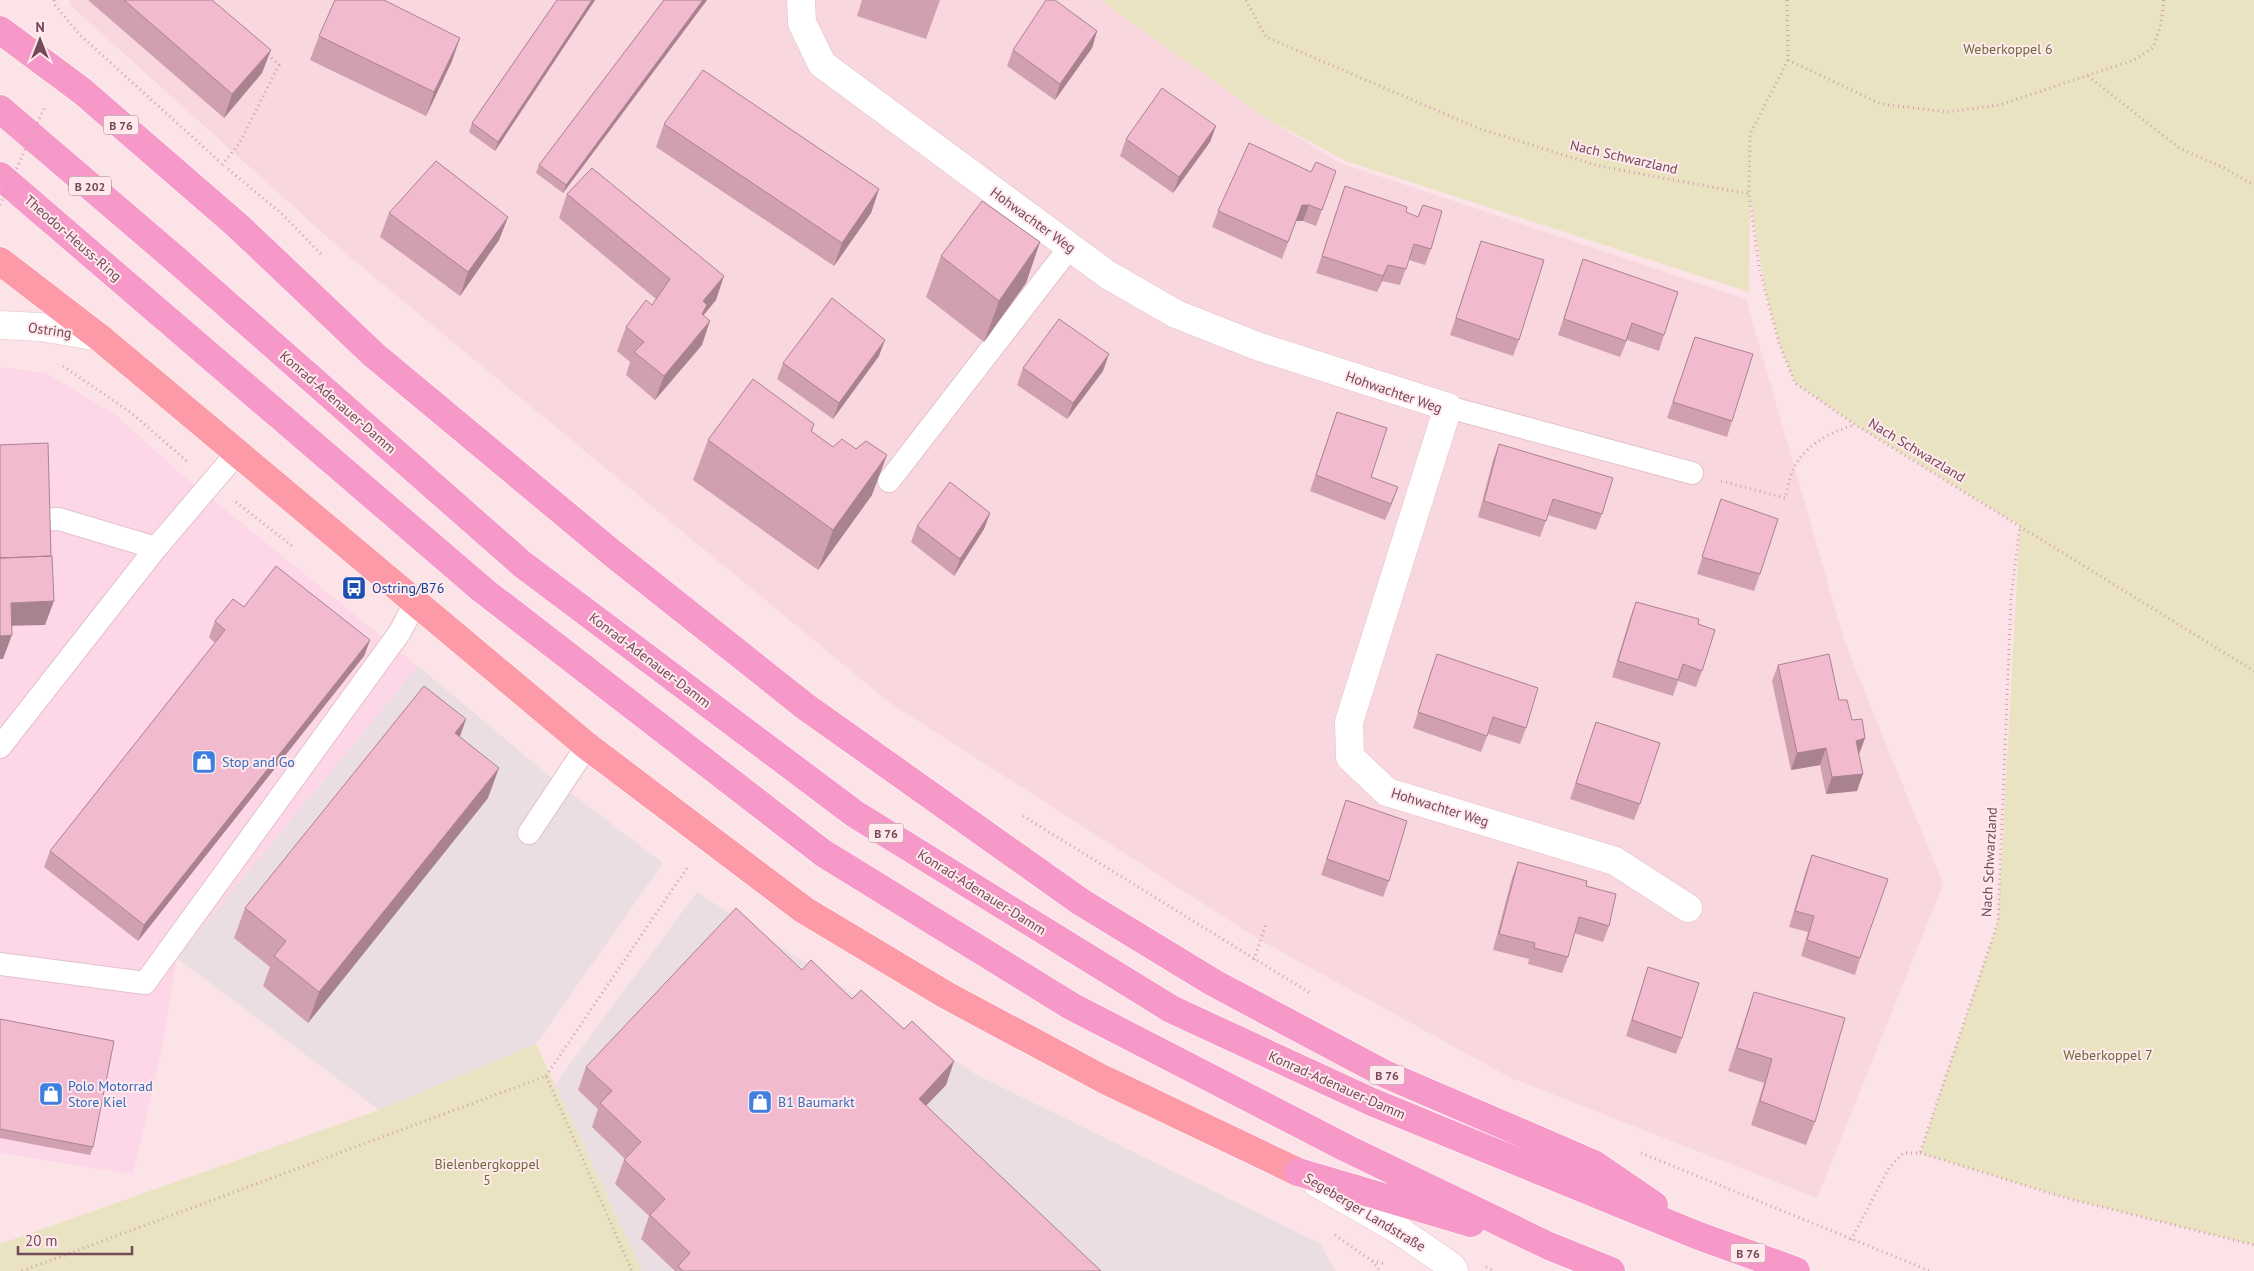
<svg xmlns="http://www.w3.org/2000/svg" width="2254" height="1271" font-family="'PT Sans',sans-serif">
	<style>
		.residential { fill: #f9d7de }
		.commercial { fill: #fdd6e8 }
		.industrial { fill: #ebdee2 }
		.green { fill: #eae3c1 }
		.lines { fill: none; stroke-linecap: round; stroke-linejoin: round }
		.lane-casing { stroke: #e3c1cb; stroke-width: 24 }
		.street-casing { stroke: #e3c1cb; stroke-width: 29 }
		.primary-casing { stroke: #fff; stroke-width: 29 }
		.highway-casing { stroke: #fff; stroke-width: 29 }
		.path { stroke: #d79db3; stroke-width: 3; stroke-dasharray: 1 4; stroke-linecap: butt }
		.lane { stroke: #fff; stroke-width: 22 }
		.street { stroke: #fff; stroke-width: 28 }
		.primary { stroke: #fc9aa8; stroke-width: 28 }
		.highway { stroke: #f799c8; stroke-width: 28 }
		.path-bridge { stroke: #d79db3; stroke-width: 3; stroke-dasharray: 1 4; stroke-linecap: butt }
		.wall { fill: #d0a0b1 }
		.shaded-wall { fill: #a98290 }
		.building { fill: #f2bace; stroke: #a98290 }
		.labels { text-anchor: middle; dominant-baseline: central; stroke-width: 4; stroke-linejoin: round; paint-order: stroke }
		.shield { fill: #ffe9ec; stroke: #9e7986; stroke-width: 1 }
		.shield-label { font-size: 12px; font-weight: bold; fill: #74495a }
		.park-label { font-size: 14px; fill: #6f6b3b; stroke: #ffe9ec }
		.street-label { font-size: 14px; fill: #74495a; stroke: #ffe9ec }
		.transit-label { font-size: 14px; fill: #164399; stroke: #ffe9ec; text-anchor: start }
		.shop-label { font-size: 14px; fill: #366cbe; stroke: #ffe9ec; text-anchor: start }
	</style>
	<rect width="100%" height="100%" fill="#fce3e7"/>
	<path class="residential" d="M 70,0 L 1100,0 L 1266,118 L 1340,163 L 1746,299 L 1845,643 L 1943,884 L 1817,1198 L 1511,1078 L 1260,940 L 890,703 L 345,253 L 70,5 Z"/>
	<path class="commercial" d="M 0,367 L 46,373 L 117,416 L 181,474 L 418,666 L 177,958 L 161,1053 L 133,1174 L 0,1153 Z"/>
	<path class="industrial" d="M 418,666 L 560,785 L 663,863 L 536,1044 L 379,1110 L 177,958 Z
		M 697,892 L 977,1075 L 1321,1244 L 1335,1271 L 642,1271 L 555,1084 Z"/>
	<path class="green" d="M 1100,0 L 2254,0 L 2254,1245 L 2066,1198 L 1920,1153 L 1998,922 L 2020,526 L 1854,424 L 1795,383 L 1779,343 L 1765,289 L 1750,198 L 1749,292 L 1346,161 L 1266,118 Z
		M 536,1044 L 642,1271 L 0,1271 L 0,1244 L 379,1110 Z"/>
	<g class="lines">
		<defs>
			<path id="lane" d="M 1448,407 L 1692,473
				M 889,481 L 1070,247
				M 0,521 L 59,519 L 156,548
				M 0,747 L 156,548 L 237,453
				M 529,833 L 587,746
				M 0,964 L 145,983 L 400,632 L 415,603"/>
			<path id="street" d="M 801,0 L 802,23 L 822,64 L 1108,275 L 1176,314 L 1257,346 L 1448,407 L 1349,722 L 1350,757 L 1387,792 L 1615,861 L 1688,908
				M 0,325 L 41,327 L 99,337
				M 1317,1183 L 1397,1229 L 1451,1266 L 1454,1271"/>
			<path id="primary" d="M 0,261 L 99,337 L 587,746 L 804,910 L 946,995 L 1103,1079 L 1298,1172"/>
			<path id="highway" d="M 0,30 L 82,91 L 238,226 L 374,355 L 612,553 L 806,707 L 1081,902 L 1214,983 L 1385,1074 L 1594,1164 L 1654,1205
				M 0,109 L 180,263 L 522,564 L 855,814 L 1171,1009 L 1372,1102 L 1699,1236 L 1796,1271
				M 0,176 L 484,591 L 823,853 L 1071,1006 L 1346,1148 L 1549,1246 L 1611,1271
				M 1298,1172 L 1471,1223"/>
		</defs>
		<use href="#lane" class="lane-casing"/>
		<use href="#street" class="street-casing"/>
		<use href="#primary" class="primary-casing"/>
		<use href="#highway" class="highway-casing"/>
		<path class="path" d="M 54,0 L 55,5 L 80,35 L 220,162
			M 1246,0 L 1266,37 L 1480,129 L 1599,166 L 1749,194
			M 1787,0 L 1788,60 L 1750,134 L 1749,194 L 1759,267 L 1779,343 L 1795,383 L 1854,424 L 2254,671
			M 1788,60 L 1881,104 L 1947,112 L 1999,105 L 2134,60 L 2153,48 L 2161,24 L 2164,0
			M 2088,76 L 2179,148 L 2224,168 L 2254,185
			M 222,165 L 239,144 L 279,65 L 266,53
			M 228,169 L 282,214 L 323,256
			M 63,366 L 130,412 L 189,463
			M 1721,481 L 1785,498 C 1788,488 1790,473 1796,464 C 1809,443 1831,432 1854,425
			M 236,502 L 292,546
			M 1023,816 L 1310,993
			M 1254,960 L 1266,924
			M 546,1076 L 689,865
			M 1641,1153 L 1930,1271
			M 1920,1153 L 2066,1198 L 2254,1245
			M 1335,1235 L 1372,1261 L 1380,1271
			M 1851,1240 L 1889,1168 L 1903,1153 L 1920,1153 L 1998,922 L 2011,598 L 2020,526
			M 1372,1261 L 1386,1264
			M 1486,1267 L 1495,1271
			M 22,1271 L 546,1076 L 632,1271"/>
		<use href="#lane" class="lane"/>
		<use href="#street" class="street"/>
		<use href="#primary" class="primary"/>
		<use href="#highway" class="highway"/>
		<path class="path-bridge" d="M 0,205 L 45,106"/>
	</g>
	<path class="wall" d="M 88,0 L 212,0 L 262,73 L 224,118 Z
		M 557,0 L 595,0 L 495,151 L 469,132 L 472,123 Z
		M 664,0 L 707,0 L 563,193 L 536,173 L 539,165 Z
		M 862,0 L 940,0 L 926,39 L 857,16 Z
		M 1097,31 L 1092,48 L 1055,100 L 1007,66 L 1013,50 Z
		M 319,36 L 452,61 L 426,116 L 310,60 Z
		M 664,124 L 879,189 L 871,213 L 834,266 L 656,147 Z
		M 1216,126 L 1210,142 L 1173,193 L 1120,156 L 1126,139 Z
		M 1311,172 L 1322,210 L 1316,226 L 1303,221 L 1296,221 L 1282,259 L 1212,227 L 1218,211 Z
		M 1345,186 L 1406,212 L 1431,249 L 1425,265 L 1409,260 L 1400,285 L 1382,281 L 1377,292 L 1316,273 Z
		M 567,194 L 716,300 L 704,315 L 702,345 L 655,400 L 626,375 L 630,362 L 617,351 L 626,327 L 652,305 L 656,299 L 559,218 Z
		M 389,213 L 508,217 L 499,240 L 460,296 L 380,237 Z
		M 1481,241 L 1519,340 L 1513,356 L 1450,335 Z
		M 1040,242 L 1026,283 L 984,342 L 926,297 L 941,256 Z
		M 1583,259 L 1664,335 L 1659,351 L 1627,340 L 1620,357 L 1558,335 Z
		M 1695,337 L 1732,421 L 1727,437 L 1667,418 Z
		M 879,356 L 833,419 L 777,379 L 783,363 Z
		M 1023,368 L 1103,371 L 1067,419 L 1017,385 Z
		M 1337,412 L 1371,477 L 1392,503 L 1385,520 L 1310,491 Z
		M 814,424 L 811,432 L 833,447 L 856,449 L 872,495 L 818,570 L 693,480 L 708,440 Z
		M 1499,444 L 1602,514 L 1596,530 L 1548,515 L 1540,537 L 1478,517 L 1493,460 Z
		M 1721,499 L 1760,574 L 1754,591 L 1697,574 Z
		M 990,513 L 984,529 L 954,576 L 911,542 L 917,526 Z
		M 1636,602 L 1698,624 L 1702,671 L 1696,687 L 1678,681 L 1673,696 L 1612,677 L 1630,618 Z
		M 244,607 L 370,640 L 364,656 L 138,941 L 44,867 L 50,851 L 215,643 L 209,637 L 215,621 Z
		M 1437,654 L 1526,728 L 1520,744 L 1488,734 L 1481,752 L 1413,728 Z
		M 1778,665 L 1839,700 L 1865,738 L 1859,754 L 1857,791 L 1826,794 L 1820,765 L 1791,770 L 1772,681 Z
		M 466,719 L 460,737 L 488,798 L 308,1023 L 263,986 L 270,967 L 234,938 L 245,908 Z
		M 1596,722 L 1640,804 L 1634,820 L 1570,799 Z
		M 1346,800 L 1389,881 L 1383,897 L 1321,875 Z
		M 1812,855 L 1860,958 L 1855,975 L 1801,956 L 1808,932 L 1789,927 L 1806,871 Z
		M 1518,862 L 1609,926 L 1603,942 L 1574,933 L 1568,957 L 1562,973 L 1528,964 L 1529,959 L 1493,950 L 1512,878 Z
		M 1648,967 L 1682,1038 L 1676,1054 L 1626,1036 L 1643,983 Z
		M 802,970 L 904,1029 L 954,1061 L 946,1085 L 926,1106 L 1101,1271 L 675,1271 L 641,1239 L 649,1216 L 615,1184 L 624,1160 L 625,1159 L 592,1127 L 598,1109 L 578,1090 L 586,1067 Z
		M 1754,992 L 1815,1122 L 1806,1145 L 1751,1125 L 1764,1083 L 1728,1071 L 1746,1016 Z
		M 0,1019 L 93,1147 L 90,1155 L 0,1138 Z"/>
	<path class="shaded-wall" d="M 592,0 L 595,0 L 495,151 L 498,142 Z
		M 703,0 L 707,0 L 563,193 L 566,185 Z
		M 1097,31 L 1092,48 L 1055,100 L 1060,84 Z
		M 460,38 L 452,61 L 426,116 L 434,92 Z
		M 271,50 L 262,73 L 224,118 L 232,94 Z
		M 1216,126 L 1210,142 L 1173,193 L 1179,177 Z
		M 879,189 L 871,213 L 834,266 L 842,243 Z
		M 1302,205 L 1309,205 L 1303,221 L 1296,221 L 1282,259 Z
		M 508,217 L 499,240 L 460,296 L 468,272 Z
		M 1040,242 L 1026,283 L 984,342 L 999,301 Z
		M 1388,265 L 1382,281 L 1377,292 L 1383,276 Z
		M 724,276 L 716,300 L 704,314 L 698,329 L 703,301 Z
		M 710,321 L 702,345 L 655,400 L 664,376 Z
		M 885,340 L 879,356 L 833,419 L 839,403 Z
		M 1109,354 L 1103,371 L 1067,419 L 1073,403 Z
		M 887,455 L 872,495 L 818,570 L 833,530 Z
		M 1398,487 L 1392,503 L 1385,520 L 1391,504 Z
		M 990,513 L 984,529 L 954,576 L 960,559 Z
		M 54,601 L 45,625 L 2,626 L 11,603 Z
		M 12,635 L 3,659 L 0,659 L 0,636 Z
		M 370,640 L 364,656 L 138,941 L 144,925 Z
		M 466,719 L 455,749 L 455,733 Z
		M 1865,738 L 1859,754 L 1856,741 Z
		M 1826,748 L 1820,765 L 1791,770 L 1797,753 Z
		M 499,768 L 488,798 L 308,1023 L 319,992 Z
		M 1863,774 L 1857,791 L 1826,794 L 1832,777 Z
		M 954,1061 L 946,1085 L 910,1122 L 919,1099 Z"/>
	<path class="building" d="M 124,0 L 212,0 L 271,50 L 232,94 Z
		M 335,0 L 384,0 L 460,38 L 434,92 L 319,36 Z
		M 557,0 L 592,0 L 498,142 L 472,123 Z
		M 664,0 L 703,0 L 566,185 L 539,165 Z
		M 1046,0 L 1055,0 L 1097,31 L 1060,84 L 1013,50 Z
		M 703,70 L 879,189 L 842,243 L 664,124 Z
		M 1162,88 L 1216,126 L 1179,177 L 1126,139 Z
		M 1249,143 L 1311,172 L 1316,162 L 1336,171 L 1322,210 L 1309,205 L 1302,205 L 1288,242 L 1218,211 Z
		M 436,161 L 508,217 L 468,272 L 389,213 Z
		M 592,168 L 724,276 L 703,301 L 707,305 L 702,314 L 710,321 L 664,376 L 634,352 L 644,342 L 626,327 L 646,300 L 652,305 L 670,279 L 567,194 Z
		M 1345,186 L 1407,207 L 1406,212 L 1418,217 L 1423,205 L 1442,211 L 1431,249 L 1414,244 L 1406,269 L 1388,265 L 1383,276 L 1322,256 Z
		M 982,201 L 1040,242 L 999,301 L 941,256 Z
		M 1481,241 L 1544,260 L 1519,340 L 1456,318 Z
		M 1583,259 L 1678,292 L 1664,335 L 1632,323 L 1626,341 L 1564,319 Z
		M 832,298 L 885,340 L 839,403 L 783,363 Z
		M 1059,319 L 1109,354 L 1073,403 L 1023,368 Z
		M 1695,337 L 1753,354 L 1732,421 L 1673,402 Z
		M 753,379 L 814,424 L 811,431 L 833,447 L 842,439 L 856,449 L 866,441 L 887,455 L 833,530 L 708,440 Z
		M 1337,412 L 1387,428 L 1371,477 L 1398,487 L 1391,504 L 1316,475 Z
		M 48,443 L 51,556 L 0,558 L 0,445 Z
		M 1499,444 L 1613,478 L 1602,514 L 1553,499 L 1546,521 L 1484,501 Z
		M 950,482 L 990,513 L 960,559 L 917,526 Z
		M 1721,499 L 1778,519 L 1760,574 L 1702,557 Z
		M 52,556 L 54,601 L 11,603 L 12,635 L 0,636 L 0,558 Z
		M 276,566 L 370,640 L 144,925 L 50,851 L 225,630 L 215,621 L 233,599 L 244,607 Z
		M 1636,602 L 1699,619 L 1698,624 L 1715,630 L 1702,671 L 1683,664 L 1678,680 L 1618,661 Z
		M 1437,654 L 1538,688 L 1526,728 L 1493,717 L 1487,736 L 1418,712 Z
		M 1829,654 L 1839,700 L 1847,700 L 1852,720 L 1862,719 L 1865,738 L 1856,741 L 1863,774 L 1832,777 L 1826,748 L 1797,753 L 1778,665 Z
		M 424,686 L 466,719 L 455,733 L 499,768 L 319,992 L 274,956 L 286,941 L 245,908 Z
		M 1596,722 L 1660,743 L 1640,804 L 1576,783 Z
		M 1346,800 L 1407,821 L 1389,881 L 1327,859 Z
		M 1812,855 L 1888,879 L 1860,958 L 1807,940 L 1814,916 L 1795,911 Z
		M 1518,862 L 1587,881 L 1586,886 L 1616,894 L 1609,926 L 1579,917 L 1568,957 L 1534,948 L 1535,943 L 1499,934 Z
		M 736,908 L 802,970 L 811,960 L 852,999 L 861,990 L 904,1029 L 912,1021 L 954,1061 L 919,1099 L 1101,1271 L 683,1271 L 678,1266 L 690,1253 L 650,1215 L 665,1199 L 624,1160 L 641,1142 L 600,1103 L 612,1091 L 586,1067 Z
		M 1648,967 L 1699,983 L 1682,1038 L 1632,1020 Z
		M 1754,992 L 1845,1018 L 1815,1122 L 1760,1101 L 1772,1059 L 1737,1048 Z
		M 0,1019 L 114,1041 L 93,1147 L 0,1129 Z"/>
	<defs>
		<symbol id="bus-square" viewBox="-11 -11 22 22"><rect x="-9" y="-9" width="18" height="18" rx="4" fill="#1a4fb4" stroke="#ffe9ec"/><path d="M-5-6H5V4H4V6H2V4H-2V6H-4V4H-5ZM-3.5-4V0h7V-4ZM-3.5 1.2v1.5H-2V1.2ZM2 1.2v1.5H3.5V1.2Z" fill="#fff"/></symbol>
		<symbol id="shop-square" viewBox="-11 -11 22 22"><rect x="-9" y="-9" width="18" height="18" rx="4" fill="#3f7fe0" stroke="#ffe9ec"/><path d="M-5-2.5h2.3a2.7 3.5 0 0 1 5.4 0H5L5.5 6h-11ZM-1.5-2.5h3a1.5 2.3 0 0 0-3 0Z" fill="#fff"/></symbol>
	</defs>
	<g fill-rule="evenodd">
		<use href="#bus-square" x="340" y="574" width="28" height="28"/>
		<use href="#shop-square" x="190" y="748" width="28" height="28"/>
		<use href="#shop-square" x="37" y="1080" width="28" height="28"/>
		<use href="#shop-square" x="746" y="1088" width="28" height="28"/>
	</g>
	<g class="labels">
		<g class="shield">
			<rect x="103.5" y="115.5" width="35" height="19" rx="4"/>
			<rect x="69" y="176.5" width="42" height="19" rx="4"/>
			<rect x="868.5" y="823.5" width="35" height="19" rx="4"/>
			<rect x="1369.5" y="1065.5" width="35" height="19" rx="4"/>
			<rect x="1730.5" y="1243.5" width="35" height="19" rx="4"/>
		</g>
		<g class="shield-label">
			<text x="121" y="125">B 76</text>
			<text x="90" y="186">B 202</text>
			<text x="886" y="833">B 76</text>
			<text x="1387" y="1075">B 76</text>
			<text x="1748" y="1253">B 76</text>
		</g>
		<g class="park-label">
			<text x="2008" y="49">Weberkoppel 6</text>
			<text x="2108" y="1055">Weberkoppel 7</text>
			<text x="487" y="1164">Bielenbergkoppel<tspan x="487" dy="16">5</tspan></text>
		</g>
		<g class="street-label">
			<text transform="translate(1624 157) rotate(13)">Nach Schwarzland</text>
			<text transform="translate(1033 220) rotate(36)">Hohwachter Weg</text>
			<text transform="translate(73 238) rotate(41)">Theodor-Heuss-Ring</text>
			<text transform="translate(50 330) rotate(8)">Ostring</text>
			<text transform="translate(1394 392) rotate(19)">Hohwachter Weg</text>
			<text transform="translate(338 402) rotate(41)">Konrad-Adenauer-Damm</text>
			<text transform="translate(1917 450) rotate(31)">Nach Schwarzland</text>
			<text transform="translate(650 660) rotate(37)">Konrad-Adenauer-Damm</text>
			<text transform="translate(1440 807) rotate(17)">Hohwachter Weg</text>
			<text transform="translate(1989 862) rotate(-87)">Nach Schwarzland</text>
			<text transform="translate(982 892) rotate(32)">Konrad-Adenauer-Damm</text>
			<text transform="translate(1337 1085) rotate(24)">Konrad-Adenauer-Damm</text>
			<text transform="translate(1365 1212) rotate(31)">Segeberger Landstraße</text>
		</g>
		<g class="transit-label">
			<text x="372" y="588">Ostring/B76</text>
		</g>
		<g class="shop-label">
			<text x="222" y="762">Stop and Go</text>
			<text x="68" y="1086">Polo Motorrad<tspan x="68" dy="16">Store Kiel</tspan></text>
			<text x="778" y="1102">B1 Baumarkt</text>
		</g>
	</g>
	<g transform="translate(40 40)" stroke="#ffe9ec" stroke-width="4" paint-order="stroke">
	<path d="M0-4L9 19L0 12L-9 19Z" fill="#74495a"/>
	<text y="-8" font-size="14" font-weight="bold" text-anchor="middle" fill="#74495a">N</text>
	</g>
	<path d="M18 1246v8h114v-8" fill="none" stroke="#74495a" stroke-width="2.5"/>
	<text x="25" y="1246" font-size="15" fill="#74495a" stroke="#ffe9ec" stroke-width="4" paint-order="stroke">20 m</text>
</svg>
